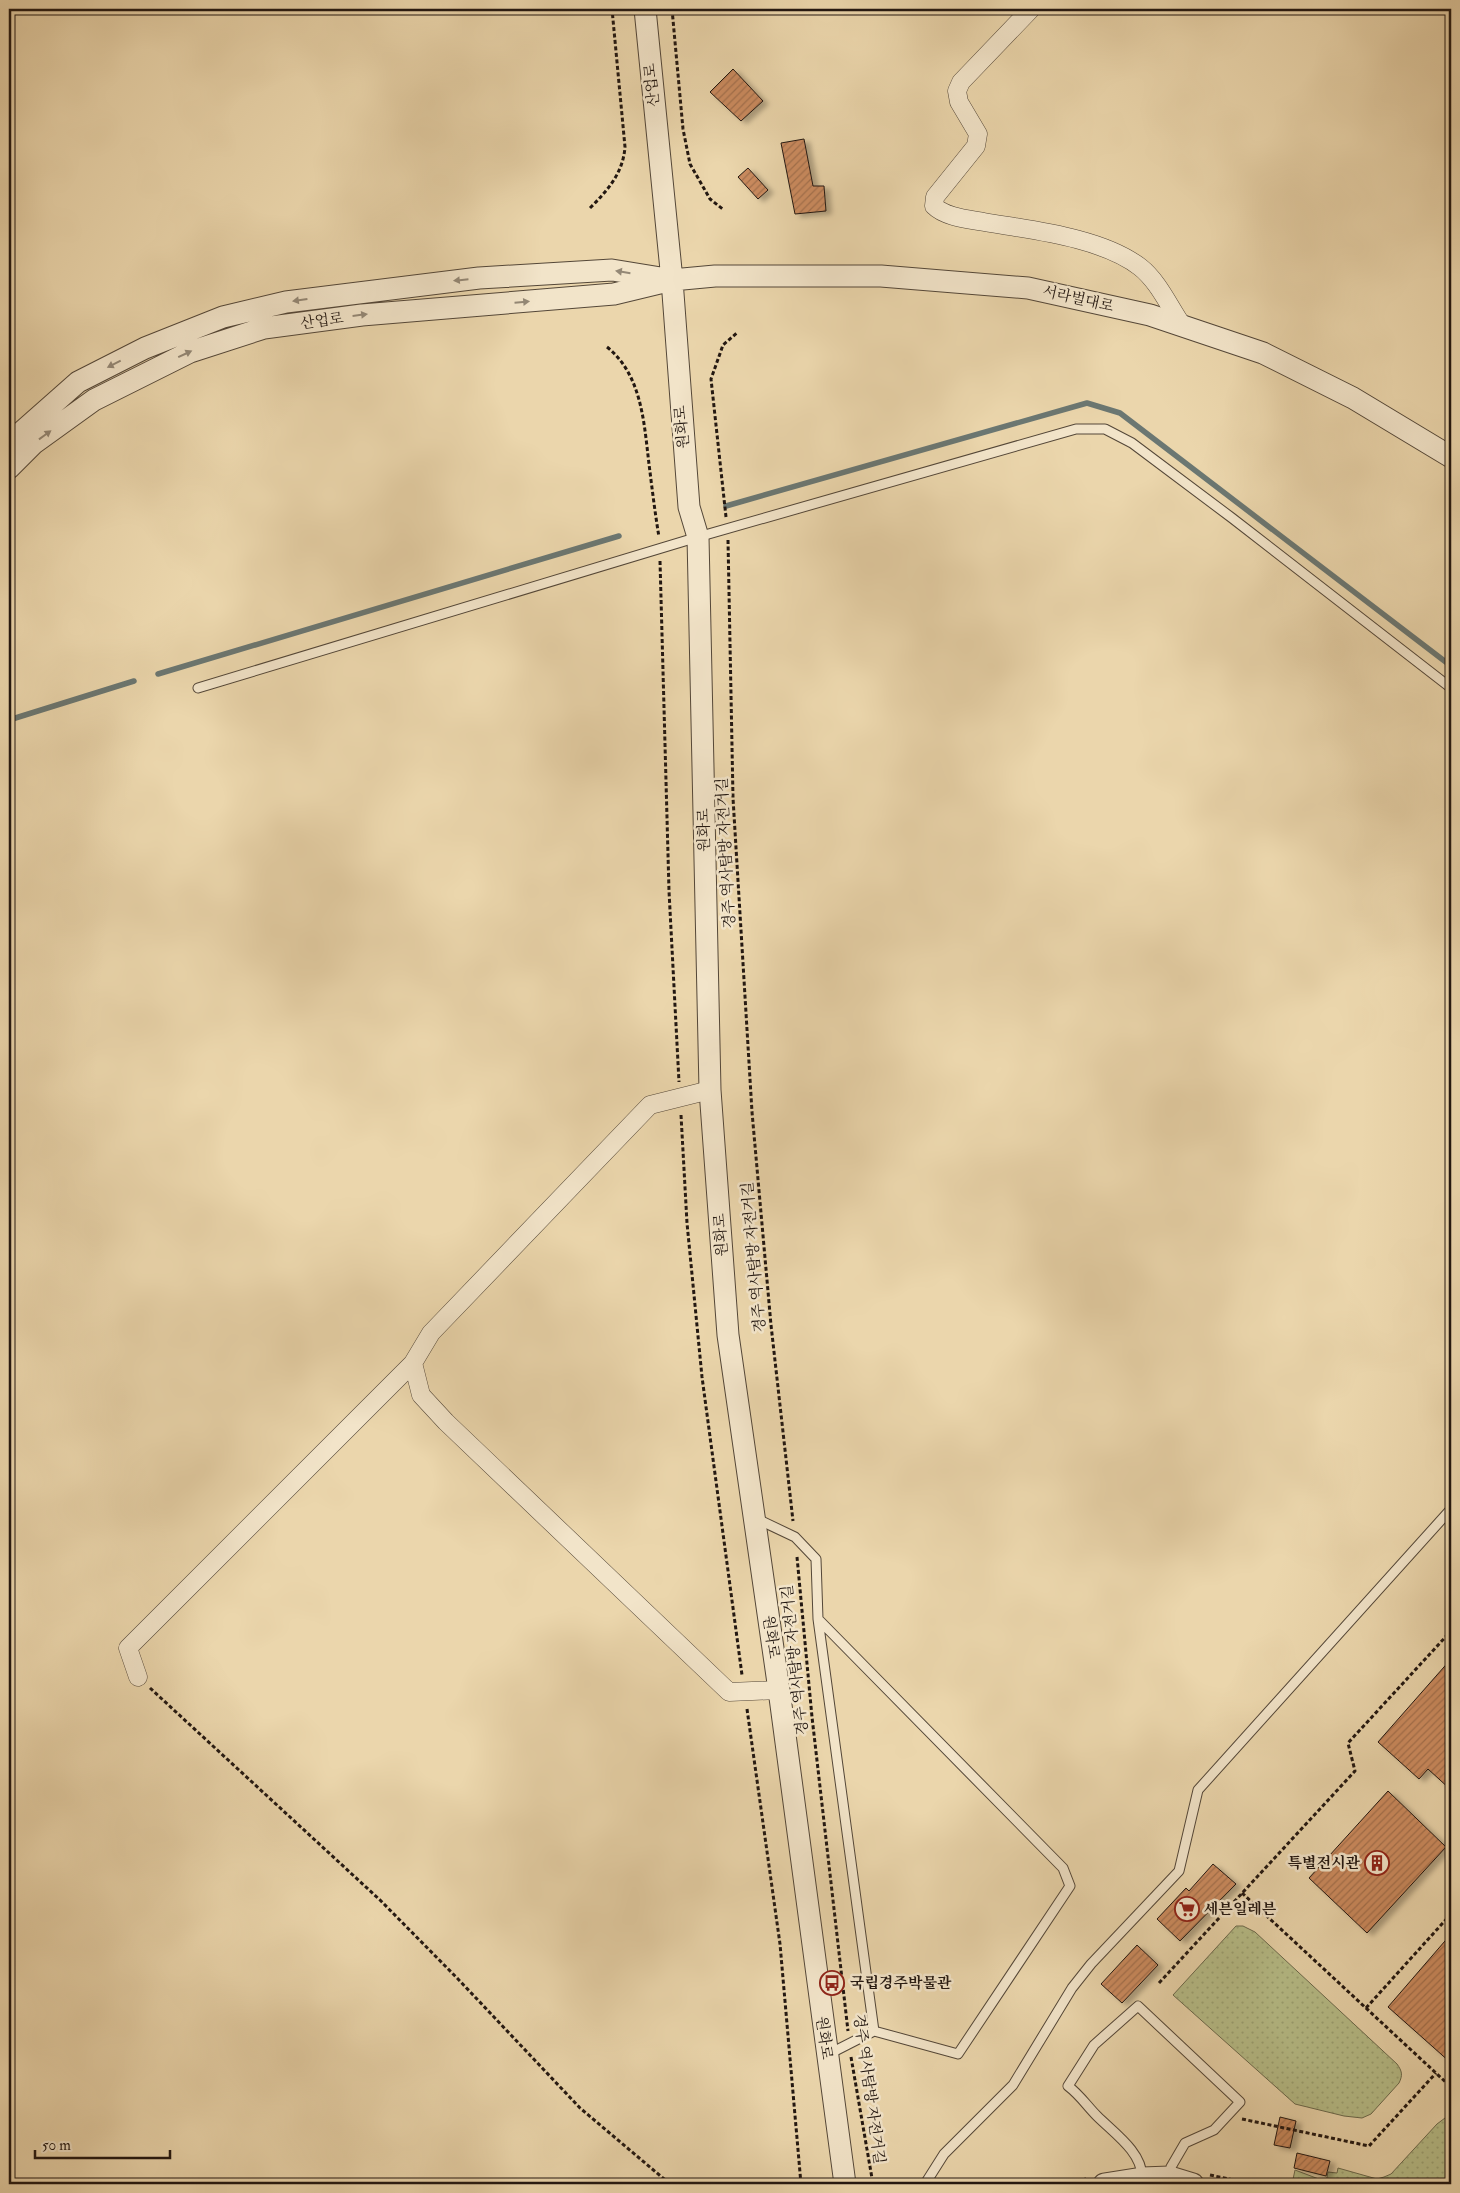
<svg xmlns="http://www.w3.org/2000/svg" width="1460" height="2193" font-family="'IM FELL Double Pica','Noto Serif KR',serif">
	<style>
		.grass { fill: url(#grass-dots); stroke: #6c6a4d }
		.forest { fill: url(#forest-firs); stroke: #6c6a4d }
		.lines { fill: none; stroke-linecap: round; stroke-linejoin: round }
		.stream { stroke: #6b7772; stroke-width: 5.5 }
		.building { fill: url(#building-hatch); stroke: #221711; filter: url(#shadow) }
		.service-casing { stroke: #544738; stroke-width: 11 }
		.minor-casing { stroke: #544738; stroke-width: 19 }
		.tertiary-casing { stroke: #544738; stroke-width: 23 }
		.path { stroke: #221711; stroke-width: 3; stroke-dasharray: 4 2.5; stroke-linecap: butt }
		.service { stroke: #f2e4c9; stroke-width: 9 }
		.minor { stroke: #f2e4c9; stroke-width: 18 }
		.tertiary { stroke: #f2e4c9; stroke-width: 21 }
		.oneway { fill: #948876 }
		.labels { text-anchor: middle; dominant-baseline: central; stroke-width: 5; stroke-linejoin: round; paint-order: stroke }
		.street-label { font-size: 15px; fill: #221711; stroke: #f2e4c9 }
		.poi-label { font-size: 15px; font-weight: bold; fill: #221711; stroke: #f2e4c9; text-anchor: start }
	</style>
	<defs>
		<pattern id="grass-dots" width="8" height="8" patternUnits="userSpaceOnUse" patternTransform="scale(1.25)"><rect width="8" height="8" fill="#b7be89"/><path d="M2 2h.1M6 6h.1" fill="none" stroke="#9da375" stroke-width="1.8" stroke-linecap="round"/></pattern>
		<pattern id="forest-firs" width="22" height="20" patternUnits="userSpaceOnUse" patternTransform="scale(1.25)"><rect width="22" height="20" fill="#b7be89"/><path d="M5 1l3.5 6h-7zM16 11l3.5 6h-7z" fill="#9da375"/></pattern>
		<pattern id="building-hatch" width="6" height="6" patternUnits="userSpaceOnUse" patternTransform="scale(1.25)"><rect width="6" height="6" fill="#cc8c60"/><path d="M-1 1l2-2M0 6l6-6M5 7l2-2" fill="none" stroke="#a5714e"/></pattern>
		<filter id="shadow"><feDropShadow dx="5.5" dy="3" stdDeviation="2.5" flood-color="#0004"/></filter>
	</defs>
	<rect width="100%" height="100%" fill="#ebd6ac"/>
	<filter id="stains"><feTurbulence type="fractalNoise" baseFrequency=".004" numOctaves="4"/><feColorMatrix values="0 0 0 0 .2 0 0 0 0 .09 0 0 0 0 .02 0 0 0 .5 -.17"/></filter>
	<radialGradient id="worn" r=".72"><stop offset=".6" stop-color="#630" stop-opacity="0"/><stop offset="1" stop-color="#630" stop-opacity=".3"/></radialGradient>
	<path class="grass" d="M 1236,1926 L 1243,1926 L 1255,1932 L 1397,2064 C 1402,2071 1403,2075 1399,2083 L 1371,2114 L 1362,2118 L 1344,2116 L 1295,2104 L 1173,1995 Z
		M 1445,2118 L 1451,2118 L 1451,2184 L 1332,2184 L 1326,2182 L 1328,2172 L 1337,2173 L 1338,2168 L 1377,2179 L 1384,2177 L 1391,2174 L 1437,2124 Z"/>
	<path class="forest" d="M 1295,2170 L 1332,2184 L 1292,2184 Z"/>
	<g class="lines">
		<path class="stream" d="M 726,506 L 1087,403 L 1120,413 L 1451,666
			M 158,674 L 619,536
			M 9,720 L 134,681"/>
	</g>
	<path class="building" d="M 733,69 L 763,101 L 741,121 L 710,92 Z
		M 804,139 L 813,186 L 824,186 L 826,211 L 795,214 L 781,143 Z
		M 748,168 L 768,190 L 758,199 L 738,177 Z
		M 1451,1659 L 1451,1790 L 1428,1769 L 1419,1779 L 1378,1742 Z
		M 1388,1791 L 1446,1847 L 1367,1933 L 1309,1878 Z
		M 1213,1864 L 1236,1884 L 1180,1941 L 1157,1919 L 1186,1888 L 1189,1891 Z
		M 1451,1934 L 1451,2063 L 1388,2007 Z
		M 1137,1945 L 1158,1965 L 1122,2003 L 1101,1984 Z
		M 1280,2117 L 1296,2121 L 1290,2148 L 1274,2145 Z
		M 1297,2153 L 1330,2161 L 1326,2176 L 1294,2168 Z"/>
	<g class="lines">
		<defs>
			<path id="service" d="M 198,688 L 698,537 L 1076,429 L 1105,429 L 1132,443 L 1232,518 L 1451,688
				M 755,1518 L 795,1537 L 816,1559 L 818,1619 L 1063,1868 L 1070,1886 L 958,2054 L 874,2031 L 827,2055
				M 818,1619 L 874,2031
				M 1142,2177 C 1142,2152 1114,2133 1097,2116 C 1087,2106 1080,2095 1068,2086 L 1094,2045 L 1138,2006 L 1240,2102 L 1214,2130 L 1185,2143 L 1171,2167 L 1170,2176
				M 925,2184 L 944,2154 L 1013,2085 L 1072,1988 L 1091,1964 L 1179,1871 L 1198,1790 L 1451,1509"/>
			<path id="minor" d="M 1031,9 L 961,82 L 957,91 L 959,102 L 978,134 L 976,146 L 935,197 L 934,206 C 945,217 968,219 984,222 C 1030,230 1101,237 1140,267 C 1158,281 1169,306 1182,325
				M 710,1090 L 650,1105 L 431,1333 L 413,1363 L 421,1395 L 446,1422 L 729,1692 L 779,1690
				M 138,1677 L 128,1648 L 413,1363"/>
			<path id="tertiary" d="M 645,9 L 672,280 L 689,507 L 698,537 L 710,1090 L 728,1335 L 779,1690 L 845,2184
				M 9,443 L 78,382 L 145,348 L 223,317 L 286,302 L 479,278 L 612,270 L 661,278
				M 9,468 L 33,444 L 94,400 L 190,352 L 264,328 L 362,315 L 614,294 L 672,280 L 715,276 L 881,276 L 1028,288 L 1150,315 L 1263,353 L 1353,398 L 1451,457
				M 1104,2184 L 1142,2178 L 1170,2177 L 1193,2184"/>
		</defs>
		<use href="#service" class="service-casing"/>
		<use href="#minor" class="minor-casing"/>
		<use href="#tertiary" class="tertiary-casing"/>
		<path class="path" d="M 672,9 L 683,129 L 690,164 L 710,199 L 724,210
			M 590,208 C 608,190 623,173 625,147 L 612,9
			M 607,347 C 642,375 644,423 649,464 C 652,488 655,513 659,537
			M 726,517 L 711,379 L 723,345 L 738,332
			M 728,540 L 733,798 L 752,1112 L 771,1325 L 793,1521
			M 660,561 L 669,891 L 679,1082
			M 681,1115 L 687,1223 L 702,1377 L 742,1675
			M 797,1557 L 812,1717 L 848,2031
			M 150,1688 L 380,1900 L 458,1979 L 580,2108 L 670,2184
			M 747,1709 L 780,1944 L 801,2184
			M 1242,1893 L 1451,2087
			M 1159,1983 L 1355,1771 L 1348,1743 L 1451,1631
			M 1366,2008 L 1451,1914
			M 851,2057 L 873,2184
			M 1242,2119 L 1369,2146 L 1436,2073
			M 1210,2175 L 1252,2184
			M 1059,2184 L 1086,2179"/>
		<use href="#service" class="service"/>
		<use href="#minor" class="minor"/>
		<use href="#tertiary" class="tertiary"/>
	</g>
	<defs><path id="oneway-solid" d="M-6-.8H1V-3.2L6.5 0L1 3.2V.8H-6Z" transform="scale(1.25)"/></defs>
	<g class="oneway">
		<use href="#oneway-solid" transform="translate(623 272) rotate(-171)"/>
		<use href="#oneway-solid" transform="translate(461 280) rotate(174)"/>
		<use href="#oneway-solid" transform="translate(300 300) rotate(172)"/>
		<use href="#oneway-solid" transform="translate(522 302) rotate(-5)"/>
		<use href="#oneway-solid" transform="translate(360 315) rotate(-7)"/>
		<use href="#oneway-solid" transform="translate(185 354) rotate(-25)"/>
		<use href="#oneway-solid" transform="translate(114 364) rotate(153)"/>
		<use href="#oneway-solid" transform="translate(45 435) rotate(-36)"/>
	</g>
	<defs>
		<symbol id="building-ring" viewBox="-11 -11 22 22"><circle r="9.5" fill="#f2e4c9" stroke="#8f2418" stroke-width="1.5"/><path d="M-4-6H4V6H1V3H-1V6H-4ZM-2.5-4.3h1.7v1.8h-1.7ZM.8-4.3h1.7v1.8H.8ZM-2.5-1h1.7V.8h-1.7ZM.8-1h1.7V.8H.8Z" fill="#8f2418"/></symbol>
		<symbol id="supermarket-ring" viewBox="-11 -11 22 22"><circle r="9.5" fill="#f2e4c9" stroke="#8f2418" stroke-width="1.5"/><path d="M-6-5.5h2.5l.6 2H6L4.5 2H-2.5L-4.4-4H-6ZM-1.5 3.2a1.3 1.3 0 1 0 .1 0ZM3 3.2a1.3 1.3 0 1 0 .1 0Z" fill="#8f2418"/></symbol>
		<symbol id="bus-ring" viewBox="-11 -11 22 22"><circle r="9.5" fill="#f2e4c9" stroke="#8f2418" stroke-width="1.5"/><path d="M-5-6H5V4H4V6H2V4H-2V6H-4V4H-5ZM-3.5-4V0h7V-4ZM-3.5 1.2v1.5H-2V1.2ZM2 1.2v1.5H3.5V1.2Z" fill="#8f2418"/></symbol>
	</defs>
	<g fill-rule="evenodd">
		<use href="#building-ring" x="1363" y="1849" width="28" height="28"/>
		<use href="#supermarket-ring" x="1173" y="1895" width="28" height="28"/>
		<use href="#bus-ring" x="818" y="1969" width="28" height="28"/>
	</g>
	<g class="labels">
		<g class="street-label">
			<text transform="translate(652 85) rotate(-96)">산업로</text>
			<text transform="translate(1078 299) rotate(13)">서라벌대로</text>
			<text transform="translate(322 321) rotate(-8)">산업로</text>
			<text transform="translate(682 427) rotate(-95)">원화로</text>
			<text transform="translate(704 830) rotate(-91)">원화로</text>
			<text transform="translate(726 853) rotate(-93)">경주 역사탐방 자전거길</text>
			<text transform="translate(721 1235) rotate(-94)">원화로</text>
			<text transform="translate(754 1257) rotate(-95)">경주 역사탐방 자전거길</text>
			<text transform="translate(771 1637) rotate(82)">원화로</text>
			<text transform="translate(795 1660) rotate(-96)">경주 역사탐방 자전거길</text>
			<text transform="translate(824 2038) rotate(82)">원화로</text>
			<text transform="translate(869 2089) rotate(82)">경주 역사탐방 자전거길</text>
		</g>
		<g class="poi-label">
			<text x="1360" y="1863" text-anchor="end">특별전시관</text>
			<text x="1204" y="1909">세븐일레븐</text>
			<text x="850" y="1983">국립경주박물관</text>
		</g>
	</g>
	<rect width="1460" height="2193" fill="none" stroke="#ebd6ac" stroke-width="30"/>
	<rect x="10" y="10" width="1440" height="2173" fill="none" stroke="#221711" stroke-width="2.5"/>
	<rect x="15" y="15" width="1430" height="2163" fill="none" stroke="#221711"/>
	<path d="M35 2150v8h135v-8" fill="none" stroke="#221711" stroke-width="2.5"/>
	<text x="42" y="2150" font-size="15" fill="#221711" stroke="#f2e4c9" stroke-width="4" paint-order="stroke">50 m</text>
	<rect width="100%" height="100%" filter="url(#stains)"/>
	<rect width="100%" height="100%" fill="url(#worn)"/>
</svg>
